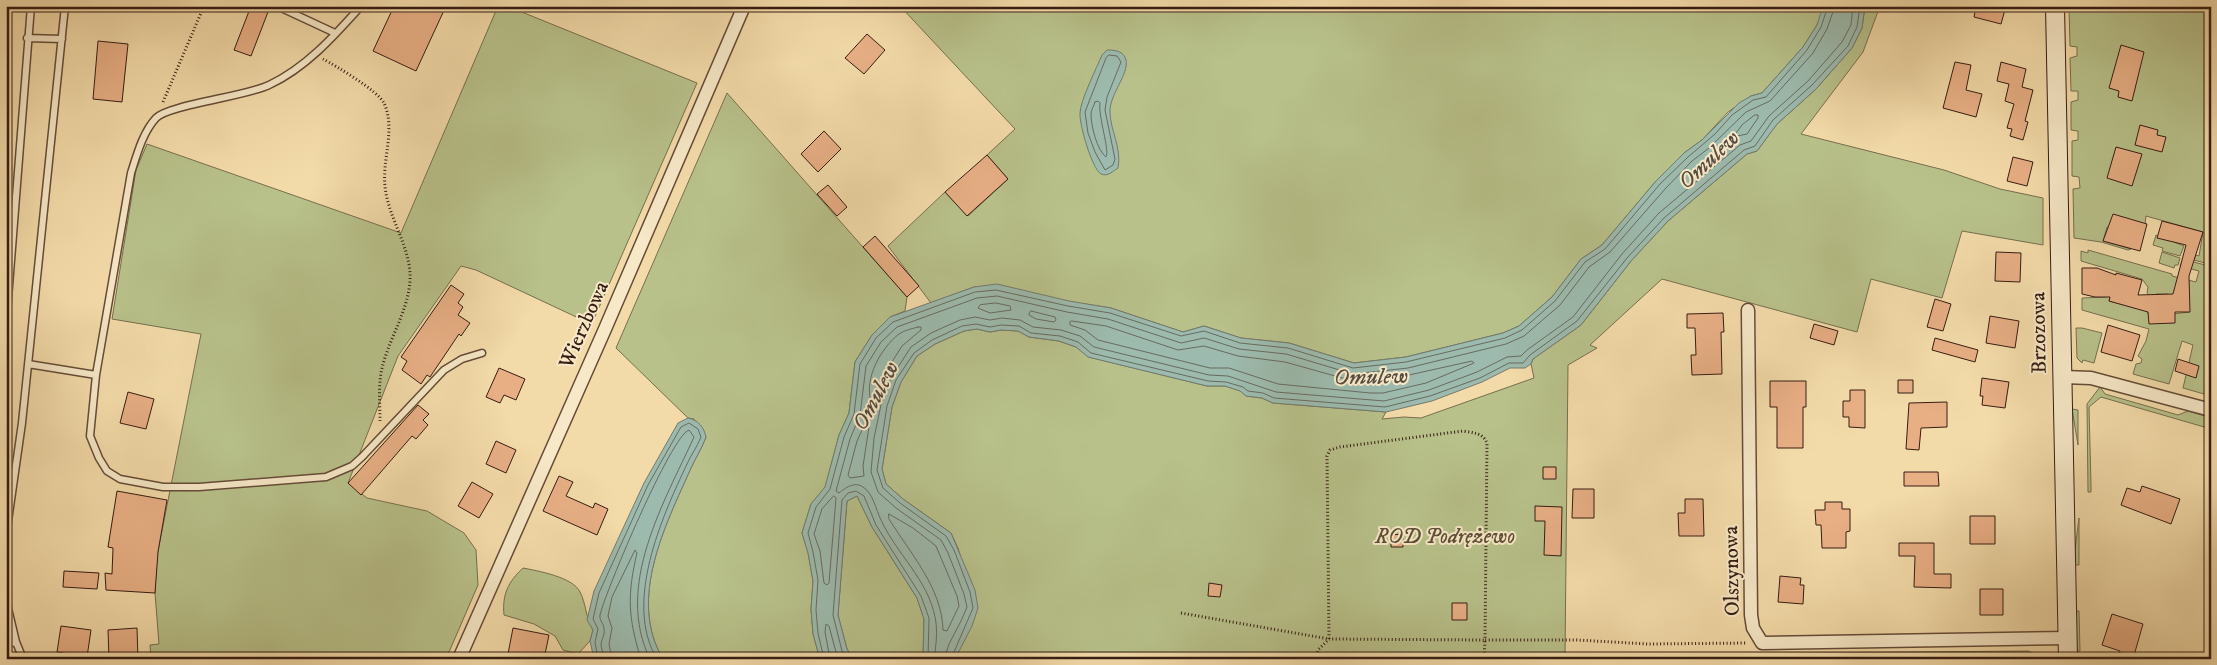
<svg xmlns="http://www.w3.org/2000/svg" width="2217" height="665" font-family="'IM FELL DW Pica',serif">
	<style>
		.green { fill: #b8c18a; stroke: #776e4e }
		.water { fill: #9cbaad; stroke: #737b6f }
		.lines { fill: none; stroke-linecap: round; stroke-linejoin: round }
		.shore { stroke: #696b60; stroke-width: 1 }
		.building { fill: #e8af85; stroke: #361c13 }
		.service-casing { stroke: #654c38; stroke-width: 9 }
		.minor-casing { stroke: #654c38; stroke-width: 15 }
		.secondary-casing { stroke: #361c13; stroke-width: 20 }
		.path { stroke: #361c13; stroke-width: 3; stroke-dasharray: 1 2.5; stroke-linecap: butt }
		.service { stroke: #f7e8c7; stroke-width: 6 }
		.minor { stroke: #f7e8c7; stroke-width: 12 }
		.secondary { stroke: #f7e8c7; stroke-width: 18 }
		.labels { text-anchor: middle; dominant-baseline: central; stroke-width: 4; stroke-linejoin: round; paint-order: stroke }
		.street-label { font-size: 21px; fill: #361c13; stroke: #f7e8c7 }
		.park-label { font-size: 21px; font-style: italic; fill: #5d4e37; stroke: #f7e8c7 }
		.water-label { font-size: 22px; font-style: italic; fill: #554b41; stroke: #f7e8c7 }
	</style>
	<rect width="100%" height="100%" fill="#f3dba9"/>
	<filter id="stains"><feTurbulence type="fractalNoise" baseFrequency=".004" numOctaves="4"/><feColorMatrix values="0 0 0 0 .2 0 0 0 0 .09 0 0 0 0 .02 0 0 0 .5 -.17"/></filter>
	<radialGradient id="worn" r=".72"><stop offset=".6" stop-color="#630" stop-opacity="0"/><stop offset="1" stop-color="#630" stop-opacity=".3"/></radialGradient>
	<path class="green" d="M 498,6 L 507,6 L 697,83 L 594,319 L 587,322 L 476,270 L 461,266 L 398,356 L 348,483 L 367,498 L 427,511 L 464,533 L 476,550 L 478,585 L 446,659 L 151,659 L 150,645 L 159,644 L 155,593 L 157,556 L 201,334 L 112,319 L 136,170 L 147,144 L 401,233 Z
		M 900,6 L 1823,6 L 1824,8 L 1817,25 L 1803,47 L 1762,93 L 1751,96 L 1728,112 L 1702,140 L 1684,153 L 1656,181 L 1602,245 L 1581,259 L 1552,297 L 1519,326 L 1503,333 L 1406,357 L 1354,363 L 1289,343 L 1241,338 L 1204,326 L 1183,332 L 1111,308 L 974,287 L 931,303 L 888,246 L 945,192 L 968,216 L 1008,179 L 987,155 L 1015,129 Z
		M 1865,6 L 1880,6 L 1863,52 L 1801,134 L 1944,170 L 2000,189 L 2043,198 L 2043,245 L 1962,231 L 1942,298 L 1871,279 L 1857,332 L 1662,279 L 1590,345 L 1597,348 L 1568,365 L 1565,655 L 2029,651 L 2039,659 L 955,659 L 959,648 L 963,565 L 958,548 L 951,533 L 903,499 L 886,484 L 882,469 L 892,407 L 901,382 L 917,356 L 935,344 L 964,331 L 977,329 L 990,332 L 1001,330 L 1018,331 L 1029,337 L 1059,341 L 1076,347 L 1089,357 L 1207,386 L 1225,386 L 1241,391 L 1246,396 L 1262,398 L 1273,403 L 1386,412 L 1382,419 L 1404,417 L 1421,418 L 1534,378 L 1531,364 L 1533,359 L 1581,325 L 1631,261 L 1668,221 L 1747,154 L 1757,151 L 1777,124 L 1816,89 L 1852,48 L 1862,28 Z
		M 2069,6 L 2211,6 L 2211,396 L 2183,388 L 2193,345 L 2182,341 L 2169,384 L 2133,374 L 2136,364 L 2141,363 L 2142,359 L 2138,356 L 2146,341 L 2149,329 L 2082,310 L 2082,298 L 2106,297 L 2107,295 L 2110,296 L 2109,301 L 2135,308 L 2145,303 L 2149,317 L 2189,312 L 2168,296 L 2168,294 L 2156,294 L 2155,301 L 2147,293 L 2148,287 L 2142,279 L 2081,261 L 2081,251 L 2088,253 L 2088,250 L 2172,274 L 2172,276 L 2196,282 L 2199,271 L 2180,266 L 2183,259 L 2205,265 L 2210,247 L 2205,263 L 2194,260 L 2196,255 L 2199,256 L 2203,232 L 2146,216 L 2145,224 L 2107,227 L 2103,241 L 2131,249 L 2128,250 L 2101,242 L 2074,238 L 2073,189 L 2080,188 L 2079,177 L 2072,176 L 2072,141 L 2078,140 L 2078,131 L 2071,130 L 2071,102 L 2078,100 L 2078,91 L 2071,91 L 2070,58 L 2077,56 L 2077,47 L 2070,46 Z
		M 727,93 L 907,297 L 905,311 L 890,317 L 872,335 L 855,362 L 849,413 L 839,435 L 825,488 L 811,504 L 802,533 L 808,552 L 813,581 L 811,609 L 813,634 L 820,659 L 663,659 C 627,599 666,524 691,468 C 696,457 702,448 706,437 L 694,419 L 688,418 L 616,348 Z
		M 2156,235 L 2184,246 L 2180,256 L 2162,251 L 2163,248 L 2153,245 Z
		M 2162,252 L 2180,258 L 2178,265 L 2175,265 L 2174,268 L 2159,263 Z
		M 2076,328 L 2082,328 L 2102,333 L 2094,363 L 2083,360 L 2082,363 L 2077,358 Z
		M 2100,387 L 2105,394 L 2178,415 L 2188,411 L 2211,418 L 2211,429 L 2101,397 L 2089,407 L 2091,485 L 2091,492 L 2088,492 L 2087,404 Z
		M 2072,409 L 2078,410 L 2078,445 Z
		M 857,496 L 872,527 L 917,598 L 924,619 L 923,659 L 853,659 L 847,649 L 838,615 L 847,501 Z
		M 2079,518 L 2079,565 L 2077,565 L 2074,564 L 2074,558 Z
		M 523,568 C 538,571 573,577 580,592 C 586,603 585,616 593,630 L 590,641 L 578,654 L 563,650 L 555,636 L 534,624 L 504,615 C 502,595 508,582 523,568 Z
		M 2076,611 L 2079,611 L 2080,651 L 2076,651 Z"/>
	<path class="water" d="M 1823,6 L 1865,6 L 1862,28 L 1852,48 L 1816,89 L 1777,124 L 1757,151 L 1747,154 L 1668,221 L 1631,261 L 1581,325 L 1533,359 L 1531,364 L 1525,368 L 1510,368 L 1482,382 L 1432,401 L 1386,412 L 1273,403 L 1262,398 L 1246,396 L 1240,391 L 1225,386 L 1207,386 L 1088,357 L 1076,347 L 1059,341 L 1029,337 L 1018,331 L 1001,330 L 990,332 L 977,329 L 964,331 L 935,344 L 917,356 L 901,382 L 892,407 L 882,469 L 886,484 L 903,499 L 951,533 L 975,590 L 978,608 L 972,626 L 955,659 L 923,659 L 924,619 L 917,598 L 872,527 L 857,496 L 847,501 L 838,615 L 847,649 L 853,659 L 820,659 L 813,634 L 811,609 L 813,581 L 808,553 L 802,533 L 811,504 L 825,487 L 839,435 L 849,413 L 855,362 L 872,335 L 890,317 L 974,287 L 997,284 L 1069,301 L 1111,308 L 1183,332 L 1204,326 L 1241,338 L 1289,343 L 1354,363 L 1406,357 L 1503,333 L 1519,326 L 1552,297 L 1581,259 L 1602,245 L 1656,181 L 1684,153 L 1702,140 L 1739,103 L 1751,96 L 1762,93 L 1803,47 L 1817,25 Z
		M 1107,50 C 1115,50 1124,51 1126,60 C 1129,74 1110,94 1110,111 C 1110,131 1122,147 1118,168 C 1113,171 1108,177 1101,174 C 1092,169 1079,124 1080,113 C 1080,101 1097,67 1102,55 Z
		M 688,418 C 698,420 704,427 706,437 C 702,448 696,457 691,468 C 666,524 627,599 663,659 L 594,659 L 590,641 L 593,630 L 587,620 L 594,591 L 644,483 L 678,423 Z"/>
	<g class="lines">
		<path class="shore" d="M 1109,55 L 1117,56 L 1121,62 L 1107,97 L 1105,110 L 1115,159 L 1113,165 L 1105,170 L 1095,152 L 1088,133 L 1085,112 L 1106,58 Z
			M 1095,102 L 1098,101 L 1100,103 C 1098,117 1110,150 1106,157 C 1097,150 1091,126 1091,114 C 1091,110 1094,106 1095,102 Z
			M 1755,115 L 1758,115 L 1758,118 L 1747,134 L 1737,136 L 1736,133 L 1742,125 Z
			M 996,303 L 1010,306 L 1011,310 L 990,313 L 978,308 L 980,305 Z
			M 1031,311 L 1055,317 L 1056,320 L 1054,322 L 1036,319 L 1029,315 Z
			M 1072,321 L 1106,326 L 1178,350 L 1204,346 L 1238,356 L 1285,362 L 1353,381 L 1409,375 L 1472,361 L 1474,363 L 1426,383 L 1383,393 L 1370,393 L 1278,384 L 1229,368 L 1210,368 L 1098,340 L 1085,330 L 1070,325 L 1070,322 Z
			M 918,327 L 921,327 L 921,330 L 902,346 L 885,373 L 874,400 L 871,401 C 864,378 881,348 899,334 C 904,330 912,329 918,327 Z
			M 867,425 L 869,427 L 863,466 L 864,476 L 850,478 L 848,475 L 857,441 L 864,426 Z
			M 834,496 L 836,498 L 829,583 L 827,585 L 824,583 L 820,551 L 814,534 L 822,509 Z
			M 889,514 L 913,528 L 936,546 L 957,596 L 959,606 L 947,631 L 943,630 C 942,588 910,553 889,519 Z
			M 598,659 L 595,642 L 598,629 L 593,619 L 599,593 L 648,485 L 681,427 L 689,423 L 698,429 L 701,437 C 697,447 691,455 687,464 C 662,517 623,603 657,659
			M 604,659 C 604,654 601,649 601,644 C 602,639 605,634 604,629 C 604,623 599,621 600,615 C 606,590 671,436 689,430 L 694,437 C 664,503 614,586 650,659
			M 612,659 L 609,644 L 612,628 L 608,616 L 612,597 L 635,550 L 637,553 C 627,595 628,618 641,659
			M 824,659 L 818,633 L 816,610 L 818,580 L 813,552 L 808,533 L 816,507 L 830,489 L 844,437 L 854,414 L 860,364 L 876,338 L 893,322 L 975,292 L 996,290 L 1068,306 L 1110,313 L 1181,336 L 1204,331 L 1240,343 L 1288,348 L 1353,368 L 1406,362 L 1505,338 L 1522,330 L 1555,301 L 1585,262 L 1605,249 L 1660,184 L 1688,157 L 1715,134 L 1732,115 L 1753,100 L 1766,97 L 1807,50 L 1821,27 L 1828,6
			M 830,659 L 825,632 L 826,624 L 829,626 L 836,652 L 839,659
			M 847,659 L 842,651 L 833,615 L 842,500 L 848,493 L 856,491 L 864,496 L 876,525 L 921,596 L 929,618 L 928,659
			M 934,659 C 936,646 938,630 935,617 C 928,580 896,553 881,520 C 876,510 873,493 863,487 C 855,481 845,488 839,493 L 836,491 L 850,439 L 860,415 L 866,366 L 881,342 L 897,327 L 977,298 L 997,296 L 1067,312 L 1108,319 L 1181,343 L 1204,338 L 1239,349 L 1286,354 L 1353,374 L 1408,368 L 1506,344 L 1524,336 L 1560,305 L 1589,267 L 1610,252 L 1665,189 L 1692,161 L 1709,148 L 1746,112 L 1770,101 L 1813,53 L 1827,29 L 1835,6
			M 944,659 L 949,644 L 961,621 L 967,607 L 964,594 L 948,553 L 941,540 L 896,508 L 878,492 L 871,472 L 874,438 L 881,405 L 891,378 L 911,347 L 931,333 L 960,320 L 975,317 L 990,320 L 1002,318 L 1020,320 L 1033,327 L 1061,330 L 1080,336 L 1094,347 L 1209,375 L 1228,376 L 1276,392 L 1384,401 L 1429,390 L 1477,372 L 1507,357 L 1521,356 L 1527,350 L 1573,317 L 1622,254 L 1659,213 L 1740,145 L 1751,141 L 1769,116 L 1808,81 L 1842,42 L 1851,25 L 1853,6
			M 951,659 L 973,608 L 970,592 L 954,550 L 946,536 L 900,503 L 883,488 L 877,470 L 887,406 L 896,380 L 914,353 L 932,340 L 962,326 L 976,324 L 990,327 L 1001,325 L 1019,326 L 1031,333 L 1060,336 L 1078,342 L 1091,353 L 1208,381 L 1226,382 L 1243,387 L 1248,391 L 1263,393 L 1274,398 L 1385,407 L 1430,396 L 1480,378 L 1509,363 L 1523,363 L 1530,355 L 1577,321 L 1627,258 L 1664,218 L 1744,150 L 1755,146 L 1773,120 L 1812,85 L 1848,46 L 1857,27 L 1860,6"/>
	</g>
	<path class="building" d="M 251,6 L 268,12 L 251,56 L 234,50 Z
		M 394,6 L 446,6 L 416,71 L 373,51 Z
		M 1976,6 L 2006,6 L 2001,24 L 1974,17 Z
		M 867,34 L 885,50 L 864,74 L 845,58 Z
		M 98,41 L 128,44 L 122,102 L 93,99 Z
		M 2121,45 L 2144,52 L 2132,101 L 2118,97 L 2119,91 L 2109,88 Z
		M 1955,62 L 1971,65 L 1966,90 L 1982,94 L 1976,117 L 1943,108 Z
		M 2001,62 L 2026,69 L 2022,87 L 2033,90 L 2025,121 L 2028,122 L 2023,140 L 2010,136 L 2012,129 L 2007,128 L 2014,104 L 2005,101 L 2009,84 L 1997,81 Z
		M 2140,125 L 2158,130 L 2157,135 L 2166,137 L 2162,152 L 2135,145 Z
		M 824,131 L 841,149 L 818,172 L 801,154 Z
		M 2116,147 L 2142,154 L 2132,186 L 2107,178 Z
		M 987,155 L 1008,179 L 967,216 L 945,192 Z
		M 2013,157 L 2033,162 L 2027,186 L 2007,181 Z
		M 828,185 L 847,207 L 837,216 L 817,194 Z
		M 2113,214 L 2147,224 L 2140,251 L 2103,241 Z
		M 2162,221 L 2203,232 L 2189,276 L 2190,312 L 2175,312 L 2175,323 L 2149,324 L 2148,312 L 2109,301 L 2110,297 L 2095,297 L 2082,294 L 2082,268 L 2097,268 L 2116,275 L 2116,273 L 2142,280 L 2138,295 L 2173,294 L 2186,245 L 2157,238 Z
		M 875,236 L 919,286 L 907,297 L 863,247 Z
		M 1996,252 L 2021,253 L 2020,282 L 1995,281 Z
		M 451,285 L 464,294 L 458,303 L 463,307 L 458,315 L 470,323 L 461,336 L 459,334 L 430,377 L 427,375 L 421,384 L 402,370 L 407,361 L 401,357 Z
		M 1935,299 L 1951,304 L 1943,331 L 1927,327 Z
		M 1723,313 L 1724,332 L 1721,332 L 1722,374 L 1692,375 L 1691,355 L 1696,355 L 1695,328 L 1687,328 L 1687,314 Z
		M 1990,316 L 2019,321 L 2015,348 L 1986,343 Z
		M 1814,324 L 1838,331 L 1834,345 L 1810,338 Z
		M 2108,325 L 2140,335 L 2132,361 L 2101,352 Z
		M 1935,338 L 1978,350 L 1975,362 L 1932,350 Z
		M 2178,359 L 2199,366 L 2196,378 L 2175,371 Z
		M 499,368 L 525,379 L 516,400 L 504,395 L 500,403 L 486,397 Z
		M 1982,378 L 2009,382 L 2005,408 L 1982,405 L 1983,396 L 1980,396 Z
		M 1898,380 L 1913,380 L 1913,393 L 1898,393 Z
		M 1770,381 L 1806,381 L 1806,407 L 1803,407 L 1803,448 L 1777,448 L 1777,407 L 1770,407 Z
		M 1850,390 L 1865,390 L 1865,428 L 1849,427 L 1849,417 L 1843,417 L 1843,401 L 1850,401 Z
		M 128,392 L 154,399 L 146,429 L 120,423 Z
		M 1947,402 L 1947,427 L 1921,428 L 1919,450 L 1906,449 L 1909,403 Z
		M 418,405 L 429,414 L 423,420 L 428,425 L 416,439 L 412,436 L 361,495 L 348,483 Z
		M 496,441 L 516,450 L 506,473 L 486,464 Z
		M 1543,467 L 1556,467 L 1556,479 L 1543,479 Z
		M 1904,472 L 1938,472 L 1939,486 L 1904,486 Z
		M 559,476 L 573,482 L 566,496 L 593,508 L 595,503 L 608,509 L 597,535 L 543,511 Z
		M 472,482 L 493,494 L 479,518 L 458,506 Z
		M 2142,486 L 2180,499 L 2171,524 L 2121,505 L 2127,488 L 2140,492 Z
		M 1573,489 L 1594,489 L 1594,518 L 1572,518 Z
		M 117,491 L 167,500 L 158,552 L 155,593 L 106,590 L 105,573 L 112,574 L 113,548 L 108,547 Z
		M 1685,499 L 1703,499 L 1704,536 L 1679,536 L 1678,513 L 1685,513 Z
		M 1825,502 L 1842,502 L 1842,509 L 1850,509 L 1850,531 L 1846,532 L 1846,548 L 1822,548 L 1821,525 L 1816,525 L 1815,510 L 1825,510 Z
		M 1535,506 L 1562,507 L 1561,556 L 1544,555 L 1545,521 L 1535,521 Z
		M 1970,516 L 1995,516 L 1995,544 L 1970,544 Z
		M 1403,534 L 1403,547 L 1391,547 L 1391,535 Z
		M 1899,543 L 1934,543 L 1934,574 L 1951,574 L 1951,588 L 1914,587 L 1915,556 L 1899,556 Z
		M 64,571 L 99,573 L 97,589 L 63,587 Z
		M 1780,576 L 1801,578 L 1800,585 L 1804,585 L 1803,604 L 1778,602 Z
		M 1209,583 L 1222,585 L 1220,597 L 1208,596 Z
		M 1980,589 L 2003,589 L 2003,615 L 1980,615 Z
		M 1452,603 L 1467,603 L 1467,620 L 1452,620 Z
		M 2112,614 L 2143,624 L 2133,659 L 2118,659 L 2120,651 L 2102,645 Z
		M 61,626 L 91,630 L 87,657 L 57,652 Z
		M 137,628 L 138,659 L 109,659 L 108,630 Z
		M 513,628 L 549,635 L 544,659 L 516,659 L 516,656 L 508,654 Z"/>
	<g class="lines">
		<defs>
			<path id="service" d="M 277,6 L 335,33
				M 361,6 C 335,35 306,68 269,85 C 247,96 168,105 156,118 C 143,132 137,154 131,173 L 96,375 L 90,436 L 99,458 L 107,471 L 120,479 L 163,487 L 199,487 L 326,477 L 352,466 L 362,457 L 444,370 L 462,359 L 482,353
				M 27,38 L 62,39
				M 6,324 L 31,6
				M 28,364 L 96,375
				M 6,535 L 22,423 L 65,6
				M 6,600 L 16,642 L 23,659
				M 6,644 L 16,642"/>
			<path id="minor" d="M 1748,310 L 1751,615 L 1753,628 L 1762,643 L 2068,638
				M 2063,377 L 2091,378 L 2211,410
				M 459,659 L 605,329 L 744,6"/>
			<path id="secondary" d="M 2055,6 L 2068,659"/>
		</defs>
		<use href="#service" class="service-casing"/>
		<use href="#minor" class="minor-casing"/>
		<use href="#secondary" class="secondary-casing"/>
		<path class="path" d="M 323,59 C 336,66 377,90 384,103 C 396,129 382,159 385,186 C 388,219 412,248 410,281 C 408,311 389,339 382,368 C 378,386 380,404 380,421
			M 163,102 L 204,6
			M 1181,613 L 1329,639 L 1327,456 L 1330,450 L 1340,447 L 1463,431 C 1473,433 1482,432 1487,443 L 1485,640 L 1577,640 L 1648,644 L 1747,643
			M 1316,659 L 1318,650 L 1329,639 L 1485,640 L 1484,659"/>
		<use href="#service" class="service"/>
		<use href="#minor" class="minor"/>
		<use href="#secondary" class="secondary"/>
	</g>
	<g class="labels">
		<g class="street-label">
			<text transform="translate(584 325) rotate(-66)">Wierzbowa</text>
			<text transform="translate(2039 333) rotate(-91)">Brzozowa</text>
			<text transform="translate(1732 571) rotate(-91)">Olszynowa</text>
		</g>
		<g class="park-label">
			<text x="1445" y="537">ROD Podrężewo</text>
		</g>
		<g class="water-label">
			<text transform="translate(1709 160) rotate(-43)">Omulew</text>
			<text transform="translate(1371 377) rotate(-1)">Omulew</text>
			<text transform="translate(876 396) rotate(-62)">Omulew</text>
		</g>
	</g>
	<rect width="2217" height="665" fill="none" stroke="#f3dba9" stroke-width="25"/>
	<rect x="8" y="8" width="2202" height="650" fill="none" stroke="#361c13" stroke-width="2.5"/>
	<rect x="12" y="12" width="2192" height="640" fill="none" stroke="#361c13"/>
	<rect width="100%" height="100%" filter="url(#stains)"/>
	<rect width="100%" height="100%" fill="url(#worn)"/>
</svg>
